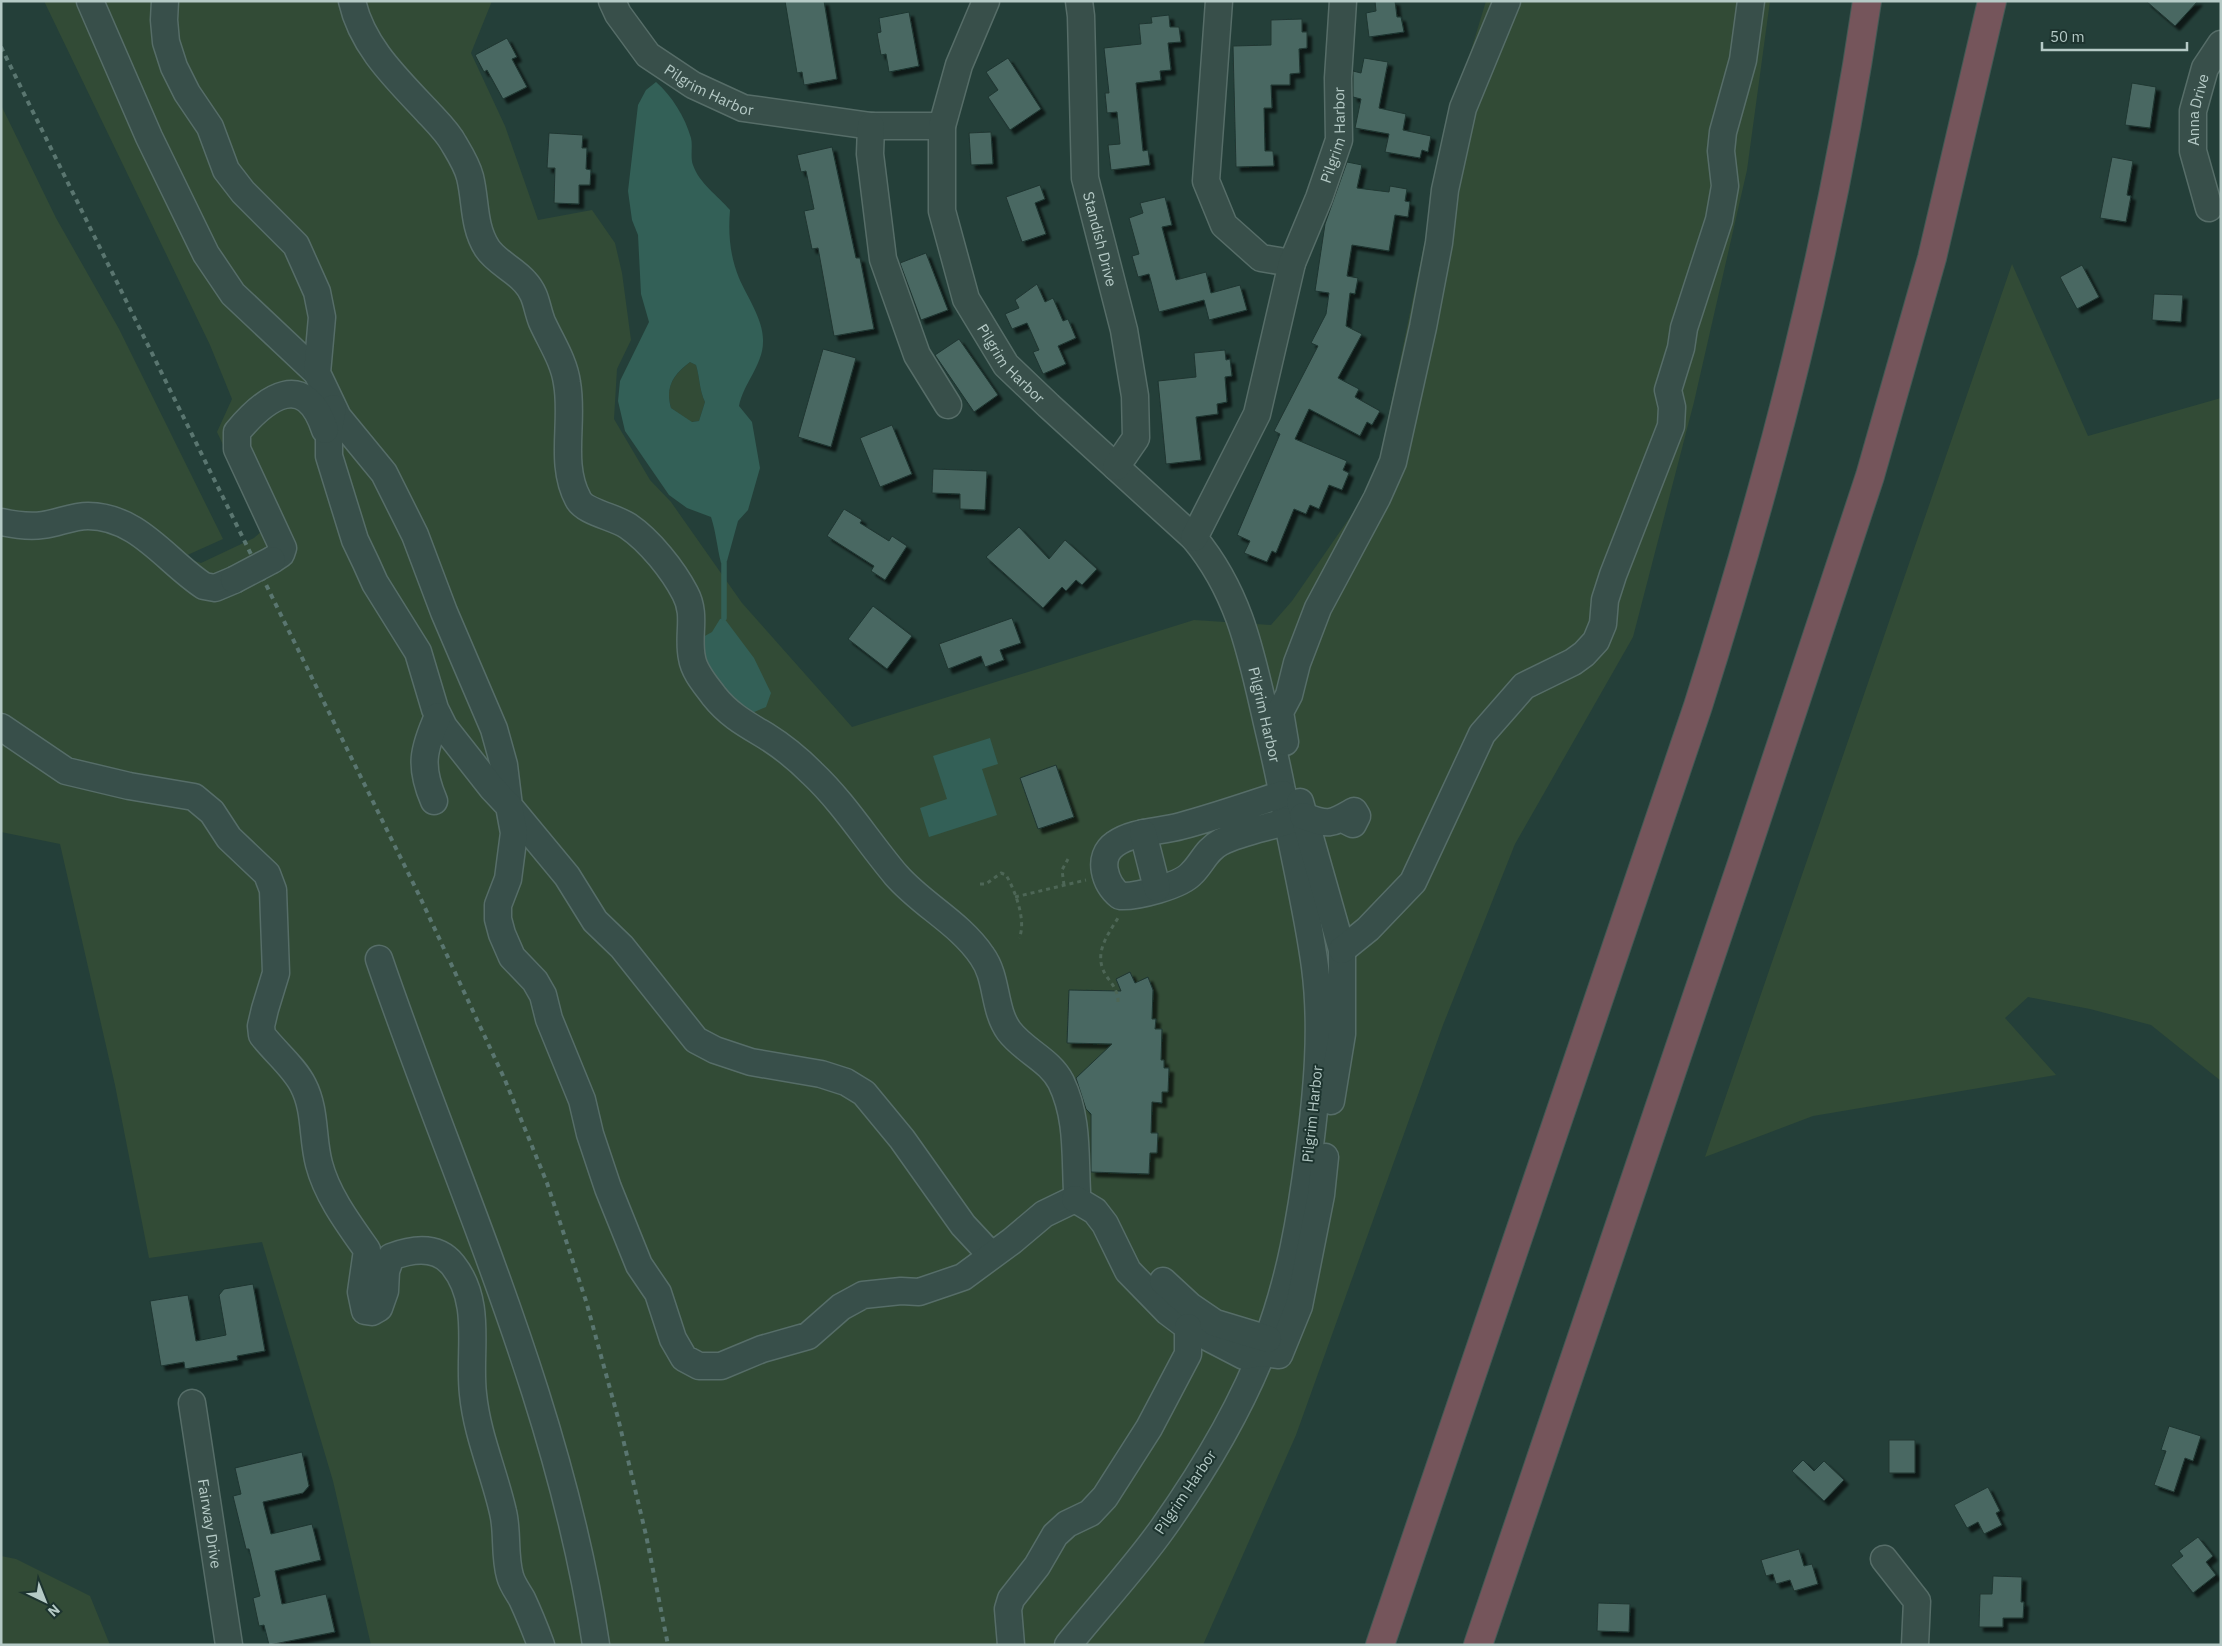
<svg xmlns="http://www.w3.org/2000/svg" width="2222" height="1646" font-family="'IBM Plex Sans',sans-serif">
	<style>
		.green { fill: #324b36 }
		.water { fill: #336057; fill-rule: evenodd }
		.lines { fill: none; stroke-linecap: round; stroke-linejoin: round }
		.stream { stroke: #336057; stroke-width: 5.5 }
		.building { fill: #4a6862; stroke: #1f3631; filter: url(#shadow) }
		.minor-casing { stroke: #566d68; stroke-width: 29 }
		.highway-casing { stroke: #435a55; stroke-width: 30 }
		.path { stroke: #4d6656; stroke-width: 3; stroke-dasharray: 4 4; stroke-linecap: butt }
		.minor { stroke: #384f4a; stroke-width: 26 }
		.highway { stroke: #75555b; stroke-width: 28 }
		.rail { stroke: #5a7670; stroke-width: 4; stroke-dasharray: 5 5; stroke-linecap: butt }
		.minor-bridge-casing { stroke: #566d68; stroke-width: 29; stroke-linecap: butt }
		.minor-bridge { stroke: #384f4a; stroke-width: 26 }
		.labels { text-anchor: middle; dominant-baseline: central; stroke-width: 4; stroke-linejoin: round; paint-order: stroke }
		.street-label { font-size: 15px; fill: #b5cac6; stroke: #1d342f }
	</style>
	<defs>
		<filter id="shadow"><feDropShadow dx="4.5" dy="4.5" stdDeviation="1" flood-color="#0009"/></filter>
	</defs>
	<rect width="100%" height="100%" fill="#243f39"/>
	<path class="green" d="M 44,1 L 492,1 L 471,53 L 505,126 L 538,220 L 592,210 L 615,243 L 622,273 L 631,340 L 617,369 L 614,419 L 650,480 L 671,502 L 742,603 L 852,727 L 1194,620 L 1271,625 L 1292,601 L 1375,481 L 1450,120 L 1486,1 L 1770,1 L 1747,170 L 1694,402 L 1633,637 L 1515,844 L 1443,1025 L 1296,1435 L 1203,1645 L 371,1645 L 333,1481 L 262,1242 L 149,1258 L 115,1085 L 60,844 L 1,832 L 1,105 L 56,218 L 119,329 L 223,539 L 183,557 L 201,563 L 254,538 L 263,530 L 217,432 L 232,399 L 210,345 Z
		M 2012,264 L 2088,436 L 2221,398 L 2221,1081 L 2151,1025 L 2090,1009 L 2028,997 L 2005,1018 L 2056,1075 L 1813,1116 L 1705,1157 Z
		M 690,362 L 696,365 C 700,378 699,389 705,402 L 699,421 L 691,422 L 671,408 C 665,386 673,376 690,362 Z
		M 1,1556 L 16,1559 L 90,1596 L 110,1645 L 1,1645 Z"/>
	<path class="water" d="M 656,82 C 672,96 685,117 691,138 C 693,146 690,157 693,165 C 699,183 718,196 730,210 C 728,234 730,256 739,278 C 747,297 764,320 763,342 C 763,365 743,384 739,406 L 752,422 L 760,468 L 748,510 L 738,521 L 727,561 L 721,563 C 717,547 716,532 711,517 L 687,508 L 669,495 L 625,431 L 618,401 L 620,381 L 649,322 L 641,294 L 638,235 L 632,220 L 628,191 L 638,105 L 646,90 ZM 690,362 L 696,365 C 700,378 699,389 705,402 L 699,421 L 692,422 L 671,408 C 665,387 673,375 690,362 Z
		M 724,618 L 754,658 L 771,693 L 766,707 L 752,713 L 744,711 L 705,667 L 703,637 L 712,632 L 720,619 Z
		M 990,738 L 998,764 L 982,769 L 997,815 L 929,837 L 920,808 L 947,799 L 933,756 Z"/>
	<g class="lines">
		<path class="stream" d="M 724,618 L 724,562"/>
	</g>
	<path class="building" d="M 785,1 L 824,1 L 837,79 L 804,85 L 802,72 L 797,73 Z
		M 1375,1 L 1395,1 L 1397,17 L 1401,17 L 1404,32 L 1369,37 L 1366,13 L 1376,11 Z
		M 2146,1 L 2198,1 L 2175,26 Z
		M 909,12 L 919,66 L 889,72 L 886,54 L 881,55 L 877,33 L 881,32 L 879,18 Z
		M 1169,15 L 1170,27 L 1179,27 L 1181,42 L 1168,43 L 1171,70 L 1160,71 L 1161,80 L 1136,83 L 1143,151 L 1148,150 L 1150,165 L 1111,170 L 1108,145 L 1120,144 L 1117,112 L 1107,113 L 1105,93 L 1109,93 L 1104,48 L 1141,44 L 1139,24 L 1152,23 L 1151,17 Z
		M 1302,19 L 1302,32 L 1307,32 L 1307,48 L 1299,49 L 1300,73 L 1290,74 L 1290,85 L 1271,85 L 1272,108 L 1264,108 L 1265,151 L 1273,151 L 1274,166 L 1236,167 L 1233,46 L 1271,45 L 1271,20 Z
		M 507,38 L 517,57 L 512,59 L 527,87 L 503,99 L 487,70 L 484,72 L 475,55 Z
		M 1008,58 L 1041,109 L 1010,130 L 988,97 L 998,90 L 986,72 Z
		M 1364,58 L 1388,62 L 1379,108 L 1406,114 L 1403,130 L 1431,136 L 1428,152 L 1422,150 L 1420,158 L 1385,152 L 1389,134 L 1355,128 L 1361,99 L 1353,97 L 1353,71 L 1361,73 Z
		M 2132,83 L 2156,87 L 2150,128 L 2125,125 Z
		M 991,132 L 993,164 L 971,165 L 969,133 Z
		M 549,133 L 583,135 L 582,148 L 587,148 L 586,169 L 591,170 L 590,185 L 579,185 L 579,204 L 554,203 L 555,168 L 547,168 Z
		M 832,147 L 856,258 L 860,258 L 874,329 L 834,336 L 818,248 L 812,249 L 804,211 L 814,209 L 806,171 L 801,172 L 797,155 Z
		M 2112,157 L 2133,161 L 2127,195 L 2131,196 L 2126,222 L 2100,218 Z
		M 1347,162 L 1362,165 L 1357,188 L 1389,192 L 1390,186 L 1407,189 L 1405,201 L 1410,202 L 1408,217 L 1395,215 L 1389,251 L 1352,245 L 1347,276 L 1358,278 L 1355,294 L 1350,293 L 1346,326 L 1362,334 L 1338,378 L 1359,389 L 1355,397 L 1380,411 L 1372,425 L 1367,422 L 1360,436 L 1309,409 L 1295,439 L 1347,461 L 1343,470 L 1349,473 L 1342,490 L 1329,485 L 1319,509 L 1310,505 L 1306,514 L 1294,509 L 1276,553 L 1272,551 L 1267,562 L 1244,553 L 1250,541 L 1237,535 L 1280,434 L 1274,431 L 1318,346 L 1311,343 L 1326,314 L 1329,293 L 1315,291 L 1325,224 Z
		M 1040,185 L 1045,199 L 1035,203 L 1046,234 L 1022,242 L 1006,197 Z
		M 1165,197 L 1172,225 L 1162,227 L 1176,280 L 1206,272 L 1211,293 L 1240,285 L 1247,310 L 1209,320 L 1204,300 L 1159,312 L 1149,274 L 1138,277 L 1132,256 L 1139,254 L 1129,218 L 1143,213 L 1140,203 Z
		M 926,253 L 948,310 L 921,320 L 900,263 Z
		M 2082,265 L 2099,297 L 2077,309 L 2060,277 Z
		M 1037,284 L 1045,302 L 1053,298 L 1063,321 L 1068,319 L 1076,338 L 1058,346 L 1066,364 L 1043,374 L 1033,352 L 1039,350 L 1027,323 L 1012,329 L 1005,314 L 1019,308 L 1015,300 Z
		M 2154,294 L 2183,295 L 2181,322 L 2152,320 Z
		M 959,339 L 998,395 L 974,412 L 935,355 Z
		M 823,349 L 856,358 L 831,447 L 798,437 Z
		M 1225,350 L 1226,360 L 1230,359 L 1232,376 L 1225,377 L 1227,402 L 1217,404 L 1218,414 L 1196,417 L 1201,460 L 1166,464 L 1158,381 L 1196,377 L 1194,353 Z
		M 892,425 L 912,474 L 880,487 L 860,438 Z
		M 933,469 L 987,471 L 985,510 L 960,509 L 960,494 L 932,493 Z
		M 844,509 L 862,520 L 860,523 L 889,541 L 892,536 L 907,546 L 885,580 L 871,571 L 874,566 L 827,536 Z
		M 1019,527 L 1049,559 L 1065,540 L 1097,569 L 1082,585 L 1076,580 L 1066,591 L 1062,587 L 1043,608 L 986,557 Z
		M 873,606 L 912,636 L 887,669 L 848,639 Z
		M 1012,618 L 1021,643 L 1000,650 L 1004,660 L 985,667 L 981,656 L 948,669 L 939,644 Z
		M 1056,765 L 1074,817 L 1038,829 L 1020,778 Z
		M 1130,972 L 1135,983 L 1148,977 L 1153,990 L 1152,1019 L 1156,1019 L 1155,1029 L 1162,1029 L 1161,1060 L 1164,1060 L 1164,1068 L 1169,1068 L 1168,1092 L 1162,1092 L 1162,1103 L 1152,1102 L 1151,1133 L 1158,1133 L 1157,1153 L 1150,1153 L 1149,1174 L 1091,1172 L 1091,1114 L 1086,1109 L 1076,1078 L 1112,1044 L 1067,1043 L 1069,990 L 1121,991 L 1116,979 Z
		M 253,1284 L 265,1351 L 237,1356 L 238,1360 L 185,1369 L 184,1362 L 161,1366 L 150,1301 L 188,1295 L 196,1341 L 226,1335 L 219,1295 L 224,1289 Z
		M 2169,1426 L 2201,1436 L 2193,1461 L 2185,1458 L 2174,1492 L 2154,1485 L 2166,1451 L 2161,1450 Z
		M 1889,1440 L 1915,1440 L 1915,1473 L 1889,1473 Z
		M 302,1452 L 309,1486 L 303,1493 L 263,1502 L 271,1534 L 312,1524 L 321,1560 L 275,1571 L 282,1604 L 326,1594 L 335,1632 L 269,1645 L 264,1625 L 259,1626 L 253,1598 L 260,1596 L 249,1549 L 246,1549 L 233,1496 L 241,1494 L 235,1468 Z
		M 1803,1460 L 1814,1471 L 1824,1461 L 1844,1480 L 1824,1501 L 1792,1471 Z
		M 1988,1487 L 2000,1511 L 1996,1513 L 2002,1525 L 1984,1534 L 1978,1522 L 1967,1528 L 1954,1505 Z
		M 2198,1537 L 2213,1556 L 2206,1562 L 2216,1575 L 2193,1593 L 2171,1565 L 2183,1556 L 2179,1551 Z
		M 1799,1549 L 1804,1566 L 1812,1564 L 1818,1584 L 1794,1591 L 1790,1580 L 1776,1584 L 1773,1574 L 1766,1576 L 1761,1560 Z
		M 1993,1576 L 2022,1577 L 2021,1602 L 2024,1602 L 2023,1618 L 2003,1618 L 2003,1627 L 1979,1627 L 1980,1594 L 1992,1594 Z
		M 1598,1603 L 1630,1604 L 1629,1632 L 1597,1631 Z"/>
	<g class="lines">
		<defs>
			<g id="minor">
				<path d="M 90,1 L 149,137 L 206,254 L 233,294 L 317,373"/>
				<path d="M 165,1 L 164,20 L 166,42 L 174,67 L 187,93 L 210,127 L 226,170 L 243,192 L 296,245 L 317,292 L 322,317 L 317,373 L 338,417 L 384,473 L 415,535 L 444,612 L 494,729 L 504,765 L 509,806 L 567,876 L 595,921 L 622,947 L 696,1040 L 715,1050 L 751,1062 L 821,1074 L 846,1082 L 864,1093 L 902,1139 L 963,1225 L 991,1255"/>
				<path d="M 352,1 C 362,46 396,78 426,110 C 435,120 447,131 454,144 C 460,154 467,165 470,177 C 476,201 473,226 487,248 C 496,262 514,269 525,282 C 537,295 536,307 542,322 C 551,342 564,361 567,383 C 574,421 559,464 578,499 C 584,512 615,517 628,526 C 650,541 673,570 685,593 C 697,615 687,635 692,658 C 694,672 706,685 714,696 C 729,715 746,724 766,736 C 782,746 798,759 812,773 C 844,803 868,842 896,875 C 922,905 960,923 982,956 C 998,978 993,1009 1009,1031 C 1024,1051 1050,1060 1061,1082 C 1078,1117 1075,1154 1077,1191 L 1075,1199"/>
				<path id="s1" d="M 612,1 L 618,14 L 648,55 L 693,85 L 743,108 L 871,126 L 942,126"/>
				<path id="s2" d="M 986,1 L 959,65 L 942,126 L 942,211 L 966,299 L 1006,365 L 1049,406 L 1194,538 C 1238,591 1250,648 1265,714 C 1272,745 1280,776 1285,808 C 1295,861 1308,914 1315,967 C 1323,1028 1317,1092 1309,1153 C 1301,1216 1290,1280 1267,1340 C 1242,1407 1204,1470 1163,1528 C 1134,1569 1099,1606 1068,1645"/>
				<path id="s3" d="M 1079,1 L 1081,16 L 1085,178 L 1124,330 L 1135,396 L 1136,438 L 1116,467"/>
				<path d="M 1219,1 L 1206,181 L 1224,225 L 1261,258 L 1292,263"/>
				<path d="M 871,126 L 870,154 L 883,259 L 917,355 L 948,405"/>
				<path id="s4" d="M 2209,208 L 2193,151 L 2193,111 L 2205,68 L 2221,44"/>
				<path d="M 333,408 L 329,429 L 329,456 L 355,540 L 366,563 L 375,583 L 418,652 L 435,709 L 444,727 L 492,788 L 509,806 L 514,833 L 508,879 L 498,905 L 498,919 L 502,934 L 512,957 L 535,981 L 543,995 L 549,1019 L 582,1100 L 590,1134 L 608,1188 L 639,1265 L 658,1293 L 673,1339 L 684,1358 L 699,1366 L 721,1366 L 762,1349 L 808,1336 L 841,1307 L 863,1295 L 901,1291 L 919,1292 L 963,1277 L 1012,1241 L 1044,1214 L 1075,1199"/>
				<path d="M 1,522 C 15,525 29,527 43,525 C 58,523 73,516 88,516 C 138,516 167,562 204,586 L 215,588 L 234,580"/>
				<path id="s5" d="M 1194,538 L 1257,414 L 1292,263 L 1319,198 L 1339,140 L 1338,78 L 1343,1"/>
				<path d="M 272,560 L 281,554 L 283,548 L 237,449 L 237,432 C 266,397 305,369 325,430"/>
				<path d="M 1,727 L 66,771 L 129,786 L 194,797 L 212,812 L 229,838 L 267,874 L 273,890 L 276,973 L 265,1009 L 261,1026 L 262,1035 C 275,1052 294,1067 303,1085 C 316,1110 312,1138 319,1164 C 327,1195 348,1223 367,1250 L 361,1292 L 365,1311 L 372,1312 L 379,1308 L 385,1291 L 386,1271 L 391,1257 C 412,1249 437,1245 453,1265 C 483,1303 468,1351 473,1394 C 477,1435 494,1472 503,1512 C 508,1532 504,1555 510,1576 C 512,1584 518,1592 522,1599 C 529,1614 535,1629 541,1645"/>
				<path d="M 1285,742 L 1280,712 L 1289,695 L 1297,663 L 1318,608 L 1377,498 L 1393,462 L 1423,327 L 1439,243 L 1445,190 L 1463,108 L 1507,1"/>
				<path d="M 1283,794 C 1249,805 1215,817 1181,826 C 1160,832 1133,831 1115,844 C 1096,857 1105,884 1120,896 C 1136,897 1181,886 1192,873 C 1203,862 1206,850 1221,842 C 1241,832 1266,828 1288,821"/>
				<path d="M 434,801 C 419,766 423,750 438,716"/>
				<path d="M 1300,802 L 1342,950 L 1342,1034 L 1331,1101"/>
				<path d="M 1303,816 C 1330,826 1331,824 1354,811 L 1357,816 L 1353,824 L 1343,819"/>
				<path d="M 1143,833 L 1157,888"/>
				<path d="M 1342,950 L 1368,929 L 1413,882 L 1482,734 L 1524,686 L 1573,662 L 1584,654 L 1596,641 L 1603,624 L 1605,600 L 1613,575 L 1671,426 L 1672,407 L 1668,390 L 1681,348 L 1684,328 L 1719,220 L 1725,186 L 1721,151 L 1723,132 L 1743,60 L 1751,1"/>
				<path d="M 379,959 C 457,1187 560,1404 596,1645"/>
				<path d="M 1075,1199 L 1095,1211 L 1105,1224 L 1128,1271 L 1168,1312 L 1188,1327 L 1244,1356 L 1261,1353 L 1279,1355 L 1299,1306 L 1321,1195 L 1325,1157"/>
				<path d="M 1163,1281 L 1190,1306 L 1215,1323 L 1268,1339"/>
				<path id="s6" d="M 192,1403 L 229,1645"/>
				<path d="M 1884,1559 L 1917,1601 L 1915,1645"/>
				<path d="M 1011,1645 L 1008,1609 L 1011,1599 L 1037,1566 L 1055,1535 L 1067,1524 L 1090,1513 L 1105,1497 L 1149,1428 L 1188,1354 L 1188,1327"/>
			</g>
			<path id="highway" d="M 1380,1645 L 1698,706 C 1771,475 1832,241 1867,1
				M 1478,1645 L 1742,863 L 1870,476 L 1932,258 L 1992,1"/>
		</defs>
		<use href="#minor" class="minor-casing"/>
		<use href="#highway" class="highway-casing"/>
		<path class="path" d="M 980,884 L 986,884 L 1001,873 L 1006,875 C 1015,890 1027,922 1019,938
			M 1064,885 L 1062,870 L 1068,859
			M 1015,897 L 1086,880
			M 1118,1002 C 1118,991 1113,985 1107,977 C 1092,955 1107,936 1118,918"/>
		<use href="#minor" class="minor"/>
		<use href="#highway" class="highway"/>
		<path class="rail" d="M 1,47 L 419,895 L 505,1080 L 547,1183 L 586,1301 L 618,1418 L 646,1535 L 668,1645"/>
		<defs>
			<path id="minor-bridge" d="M 234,580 L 272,560"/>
		</defs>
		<use href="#minor-bridge" class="minor-bridge-casing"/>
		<use href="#minor-bridge" class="minor-bridge"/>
	</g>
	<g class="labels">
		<g class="street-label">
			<text stroke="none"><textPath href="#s1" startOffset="136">Pilgrim Harbor</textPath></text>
			<text stroke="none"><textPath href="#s4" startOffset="101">Anna Drive</textPath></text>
			<text stroke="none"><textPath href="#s5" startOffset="430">Pilgrim Harbor</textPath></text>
			<text stroke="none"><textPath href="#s3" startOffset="240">Standish Drive</textPath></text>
			<text stroke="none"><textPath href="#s2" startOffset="388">Pilgrim Harbor</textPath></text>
			<text stroke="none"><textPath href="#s2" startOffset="834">Pilgrim Harbor</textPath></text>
			<text transform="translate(1312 1114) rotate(-84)">Pilgrim Harbor</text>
			<text transform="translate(1185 1492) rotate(-56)">Pilgrim Harbor</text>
			<text stroke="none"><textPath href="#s6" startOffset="122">Fairway Drive</textPath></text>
		</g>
	</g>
	<rect width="2222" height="1646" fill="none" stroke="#b5cac6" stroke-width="5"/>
	<g transform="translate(45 1601) rotate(137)" stroke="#1d342f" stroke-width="4" paint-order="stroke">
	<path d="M0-4L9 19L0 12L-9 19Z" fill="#b5cac6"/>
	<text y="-8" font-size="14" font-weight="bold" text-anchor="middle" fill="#b5cac6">N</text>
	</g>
	<path d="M2042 42v8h145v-8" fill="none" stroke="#b5cac6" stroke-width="2.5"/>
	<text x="2050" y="42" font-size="15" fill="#b5cac6" stroke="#1d342f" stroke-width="4" paint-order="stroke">50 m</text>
</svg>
